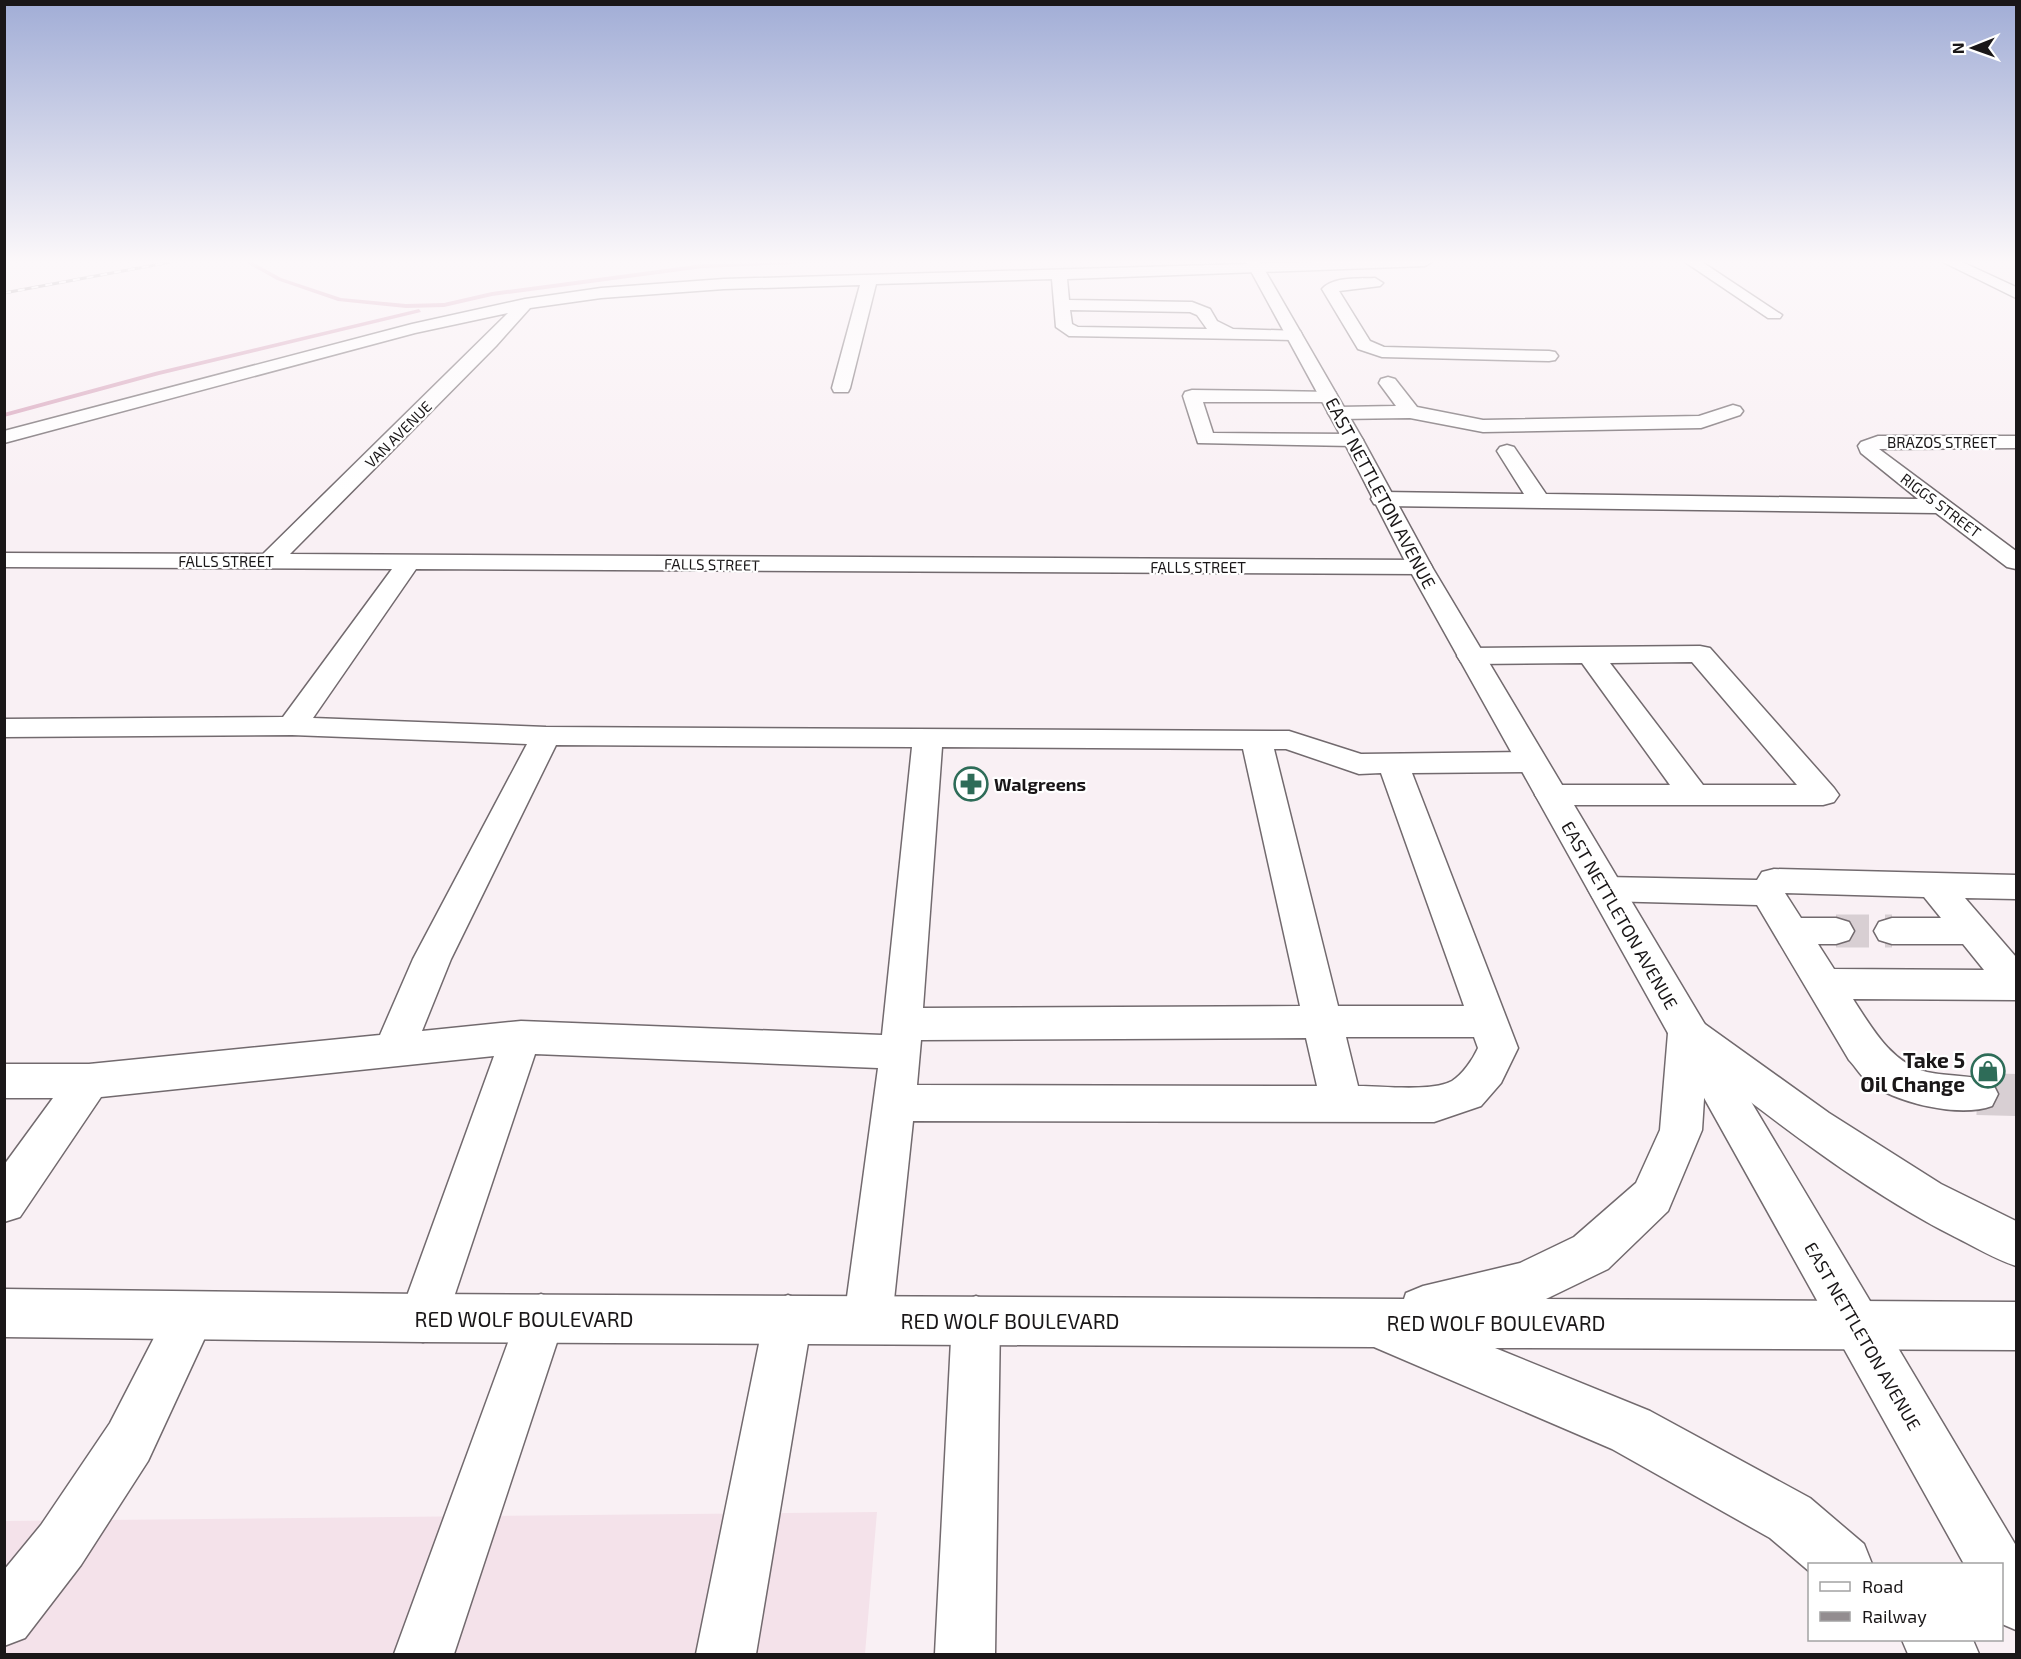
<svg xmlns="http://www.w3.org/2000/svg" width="2021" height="1659" font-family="'Exo 2',sans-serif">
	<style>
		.built { fill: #f4e2ea }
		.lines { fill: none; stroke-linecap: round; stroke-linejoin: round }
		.stream { fill: #d7a3bb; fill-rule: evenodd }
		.minor-tunnel-far1 { stroke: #d8cfd3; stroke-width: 33; stroke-dasharray: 33 16; stroke-linecap: butt }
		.minor-tunnel { stroke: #d8cfd3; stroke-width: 42; stroke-dasharray: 42 21; stroke-linecap: butt }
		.minor-casing { stroke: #726a6e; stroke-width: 3 }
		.major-casing { stroke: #726a6e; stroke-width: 3 }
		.highway-casing { stroke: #726a6e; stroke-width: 3 }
		.minor { fill: #fff; fill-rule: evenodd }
		.major { fill: #fff; fill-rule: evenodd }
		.highway { fill: #fff; fill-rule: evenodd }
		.rail-casing { stroke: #938d90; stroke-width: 3 }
		.rail { stroke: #fff; stroke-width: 2; stroke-dasharray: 7; stroke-linecap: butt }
		.labels { text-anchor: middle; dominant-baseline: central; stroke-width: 4.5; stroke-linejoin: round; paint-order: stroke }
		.far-street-label { font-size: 15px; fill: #1a1718; stroke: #fff }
		.street-label { font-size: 18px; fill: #1a1718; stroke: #fff }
		.poi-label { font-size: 18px; font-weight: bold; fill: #1a1718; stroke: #fff; text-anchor: start }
		.near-poi-label { font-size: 21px; font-weight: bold; fill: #1a1718; stroke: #fff; text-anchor: end }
		.near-street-label { font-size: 21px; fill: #1a1718; stroke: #fff }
	</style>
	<rect width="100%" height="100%" fill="#f9f0f4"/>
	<path class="built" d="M 877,1512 L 865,1654 L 5,1654 L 4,1521 Z"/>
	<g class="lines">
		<path class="stream" d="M 245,262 L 252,262 L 281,278 L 341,298 L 406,304 L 444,303 L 492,292 L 703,264 L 834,262 L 703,268 L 492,296 L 444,307 L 406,308 L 338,301 L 277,280 Z
			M 419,309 L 421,312 L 159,375 L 4,417 L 4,413 L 155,372 Z"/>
		<path class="minor-tunnel-far1" d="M 1836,931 L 1892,931"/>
		<path class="minor-tunnel" d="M 1977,1094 L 2016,1095"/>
		<defs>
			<path id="minor" d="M 1317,262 L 1432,262 L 1425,266 L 1067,279 L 1069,300 L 1192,302 L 1210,309 L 1217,321 L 1233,329 L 1300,331 L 1302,335 L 1300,339 L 1294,340 L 1069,336 L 1056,327 L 1052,279 L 876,284 L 850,388 L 848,392 L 834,392 L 832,388 L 860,285 L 724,289 L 601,298 L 530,308 L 496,346 L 290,554 L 1420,560 L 1429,562 L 1432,567 L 1429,572 L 1420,574 L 416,569 L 313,718 L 546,727 L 1289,731 L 1361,754 L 1532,752 L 1543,755 L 1547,762 L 1543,769 L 1532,772 L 1412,773 L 1518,1048 L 1501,1083 L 1481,1106 L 1434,1122 L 913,1121 L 892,1319 L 885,1336 L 868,1343 L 851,1336 L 844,1319 L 878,1068 L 535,1054 L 447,1318 L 440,1335 L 423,1342 L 406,1335 L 399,1318 L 494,1056 L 101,1097 L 20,1217 L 4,1222 L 4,1165 L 53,1098 L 4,1098 L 4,1064 L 89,1064 L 380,1035 L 413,959 L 527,744 L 292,735 L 4,737 L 4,719 L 283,717 L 392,569 L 4,567 L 4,553 L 263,554 L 508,313 L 415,333 L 4,443 L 4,431 L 412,324 L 525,299 L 601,288 L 724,279 ZM 1070,310 L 1190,312 L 1197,315 L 1207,329 L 1078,327 L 1072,324 ZM 556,745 L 912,747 L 882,1035 L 521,1021 L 422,1031 L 451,959 ZM 942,747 L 1243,749 L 1300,1006 L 923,1008 ZM 1274,749 L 1286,749 L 1359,774 L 1381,773 L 1464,1006 L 1338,1006 ZM 1346,1037 L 1474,1037 L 1478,1048 C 1473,1059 1463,1074 1452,1081 C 1432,1092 1382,1086 1358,1086 ZM 1306,1038 L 1317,1086 L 917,1085 L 921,1040 Z
				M 1685,262 L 1702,262 L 1782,315 L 1780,318 L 1768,318 Z
				M 1943,262 L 1962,262 L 2016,287 L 2016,298 Z
				M 1375,278 L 1383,283 L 1380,286 L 1339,291 L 1370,341 L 1384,347 L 1549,351 L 1555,352 L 1558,356 L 1555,360 L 1549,361 L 1382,357 L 1358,349 L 1322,289 C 1334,276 1359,279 1375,278 Z
				M 1388,377 L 1395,379 L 1417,407 L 1483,420 L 1699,416 L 1733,405 L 1740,407 L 1743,411 L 1740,415 L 1701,428 L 1483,432 L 1410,418 L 1338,419 L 1331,417 L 1328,413 L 1331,409 L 1338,407 L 1396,406 L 1379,383 L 1381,379 Z
				M 1192,390 L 1335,392 L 1337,396 L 1335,400 L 1328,402 L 1203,402 L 1213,433 L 1353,434 L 1360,436 L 1363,440 L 1360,444 L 1353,446 L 1198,443 L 1183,396 L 1185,392 Z
				M 1878,436 L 2016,436 L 2016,448 L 1879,449 L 2016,551 L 2016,569 L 2007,567 L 1936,513 L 1382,506 L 1374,504 L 1371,499 L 1374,494 L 1382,492 L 1524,494 L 1497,451 L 1500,447 L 1507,445 L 1514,447 L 1546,494 L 1918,499 L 1861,453 L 1858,446 L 1861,442 Z
				M 1700,646 L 1710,648 L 1834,788 L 1839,795 L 1834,802 L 1823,805 L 1551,805 L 1540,802 L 1535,795 L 1540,788 L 1551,785 L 1670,785 L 1582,663 L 1471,664 L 1461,662 L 1457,656 L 1461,650 L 1471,648 ZM 1692,662 L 1797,785 L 1703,785 L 1610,663 Z
				M 1774,869 L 2016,875 L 2016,899 L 1965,898 L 2016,957 L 2016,1000 L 1853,999 C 1872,1028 1891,1063 1927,1072 C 1949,1077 1970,1074 1992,1082 L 1998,1094 L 1992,1106 C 1959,1118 1895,1103 1867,1081 C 1860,1075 1855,1066 1849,1060 L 1757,905 L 1605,901 L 1593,898 L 1588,889 L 1593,880 L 1605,877 L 1757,880 L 1762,872 ZM 1785,893 L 1924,897 L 1941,918 L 1892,918 L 1879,922 L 1874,931 L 1879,940 L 1892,944 L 1963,944 L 1984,970 L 1834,969 L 1818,944 L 1836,944 L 1849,940 L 1854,931 L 1849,922 L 1836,918 L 1801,918 Z
				M 191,1292 L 208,1299 L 215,1316 L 148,1461 L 81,1565 L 25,1638 L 4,1646 L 4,1570 L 41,1525 L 110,1423 L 174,1299 Z
				M 541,1294 L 558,1301 L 565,1318 L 454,1654 L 394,1654 L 517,1318 L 524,1301 Z
				M 788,1295 L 805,1302 L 812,1319 L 756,1654 L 696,1654 L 764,1319 L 771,1302 Z
				M 976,1296 L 993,1303 L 1000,1320 L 995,1654 L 935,1654 L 952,1320 L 959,1303 Z"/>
			<path id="major" d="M 1246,262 L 1260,262 L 1363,440 L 1432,567 L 2015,1544 L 2016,1630 L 2002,1624 L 2002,1564 L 1964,1564 L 1408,567 L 1343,440 Z"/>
			<path id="highway" d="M 1688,1017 L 1702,1022 L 1829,1113 L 1941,1184 L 2016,1221 L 2016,1266 C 1995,1259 1975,1247 1955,1237 C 1865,1191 1786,1129 1706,1068 L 1702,1130 L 1668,1211 L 1608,1269 L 1546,1299 L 2016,1302 L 2016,1350 L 1495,1348 L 1650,1411 L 1810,1498 L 1864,1544 L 1872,1564 L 1810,1564 L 1810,1572 L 1770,1538 L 1612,1449 L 1374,1347 L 423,1342 L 4,1337 L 4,1289 L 423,1294 L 1404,1299 L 1406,1293 L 1423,1286 L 1520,1263 L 1574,1237 L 1636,1183 L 1660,1130 L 1668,1033 L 1674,1022 Z
				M 1902,1640 L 1973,1640 L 1979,1654 L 1908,1654 Z"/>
		</defs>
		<use href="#minor" class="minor-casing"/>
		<use href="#major" class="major-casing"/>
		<use href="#highway" class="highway-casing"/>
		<use href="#minor" class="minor"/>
		<use href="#major" class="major"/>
		<use href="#highway" class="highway"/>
		<defs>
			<path id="rail" d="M 4,293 L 171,262"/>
		</defs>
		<use href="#rail" class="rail-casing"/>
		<use href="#rail" class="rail"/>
	</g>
	<linearGradient id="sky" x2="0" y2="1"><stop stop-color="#a1add6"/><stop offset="0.53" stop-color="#fcf8fa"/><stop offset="1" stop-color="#fcf8fa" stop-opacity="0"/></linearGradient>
	<rect width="2021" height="494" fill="url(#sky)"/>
	<defs>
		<symbol id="pharmacy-ring" viewBox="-11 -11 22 22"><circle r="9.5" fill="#fff" stroke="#2e6c58" stroke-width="1.5"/><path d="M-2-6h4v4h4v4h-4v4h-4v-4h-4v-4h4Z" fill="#2e6c58"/></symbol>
		<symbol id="shop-ring" viewBox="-11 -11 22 22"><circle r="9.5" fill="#fff" stroke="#2e6c58" stroke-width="1.5"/><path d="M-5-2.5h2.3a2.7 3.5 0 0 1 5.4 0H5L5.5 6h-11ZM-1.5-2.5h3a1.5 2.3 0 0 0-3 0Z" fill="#2e6c58"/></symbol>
	</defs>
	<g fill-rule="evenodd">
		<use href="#pharmacy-ring" x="952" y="765" width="38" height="38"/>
		<use href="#shop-ring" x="1969" y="1052" width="38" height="38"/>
	</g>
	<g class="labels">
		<g class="far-street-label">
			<text transform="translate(398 434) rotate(-45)">VAN AVENUE</text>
			<text x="1942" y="442">BRAZOS STREET</text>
			<text transform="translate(1941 505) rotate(37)">RIGGS STREET</text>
			<text x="226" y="561">FALLS STREET</text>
			<text transform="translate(712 564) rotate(1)">FALLS STREET</text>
			<text x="1198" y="567">FALLS STREET</text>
		</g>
		<g class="street-label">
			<text transform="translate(1381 493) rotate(62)">EAST NETTLETON AVENUE</text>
			<text transform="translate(1620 915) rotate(60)">EAST NETTLETON AVENUE</text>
			<text transform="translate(1863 1336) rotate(60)">EAST NETTLETON AVENUE</text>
		</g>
		<g class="poi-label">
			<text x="994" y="784">Walgreens</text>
		</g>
		<g class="near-poi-label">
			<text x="1965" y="1059">Take 5<tspan x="1965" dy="24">Oil Change</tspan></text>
		</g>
		<g class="near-street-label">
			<text x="524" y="1318">RED WOLF BOULEVARD</text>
			<text x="1010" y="1320">RED WOLF BOULEVARD</text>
			<text x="1496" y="1322">RED WOLF BOULEVARD</text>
		</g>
	</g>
	<rect width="2021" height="1659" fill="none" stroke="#1a1718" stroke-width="12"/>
	<rect x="1808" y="1563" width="195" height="78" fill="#ffffff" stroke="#a3a2a3" stroke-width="1.5"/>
	<rect x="1820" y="1582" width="30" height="9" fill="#ffffff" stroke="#a3a2a3" stroke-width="1.5"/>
	<text x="1862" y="1593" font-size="18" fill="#1a1718">Road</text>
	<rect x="1820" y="1612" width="30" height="9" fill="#938d90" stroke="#a3a2a3" stroke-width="1.5"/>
	<text x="1862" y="1623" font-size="18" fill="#1a1718">Railway</text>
	<g transform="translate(1973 48) rotate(269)" stroke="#ffffff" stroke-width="4.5" paint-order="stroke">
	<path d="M0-4.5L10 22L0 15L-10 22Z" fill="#1a1718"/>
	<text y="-9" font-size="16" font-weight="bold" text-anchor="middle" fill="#1a1718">N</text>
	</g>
</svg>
